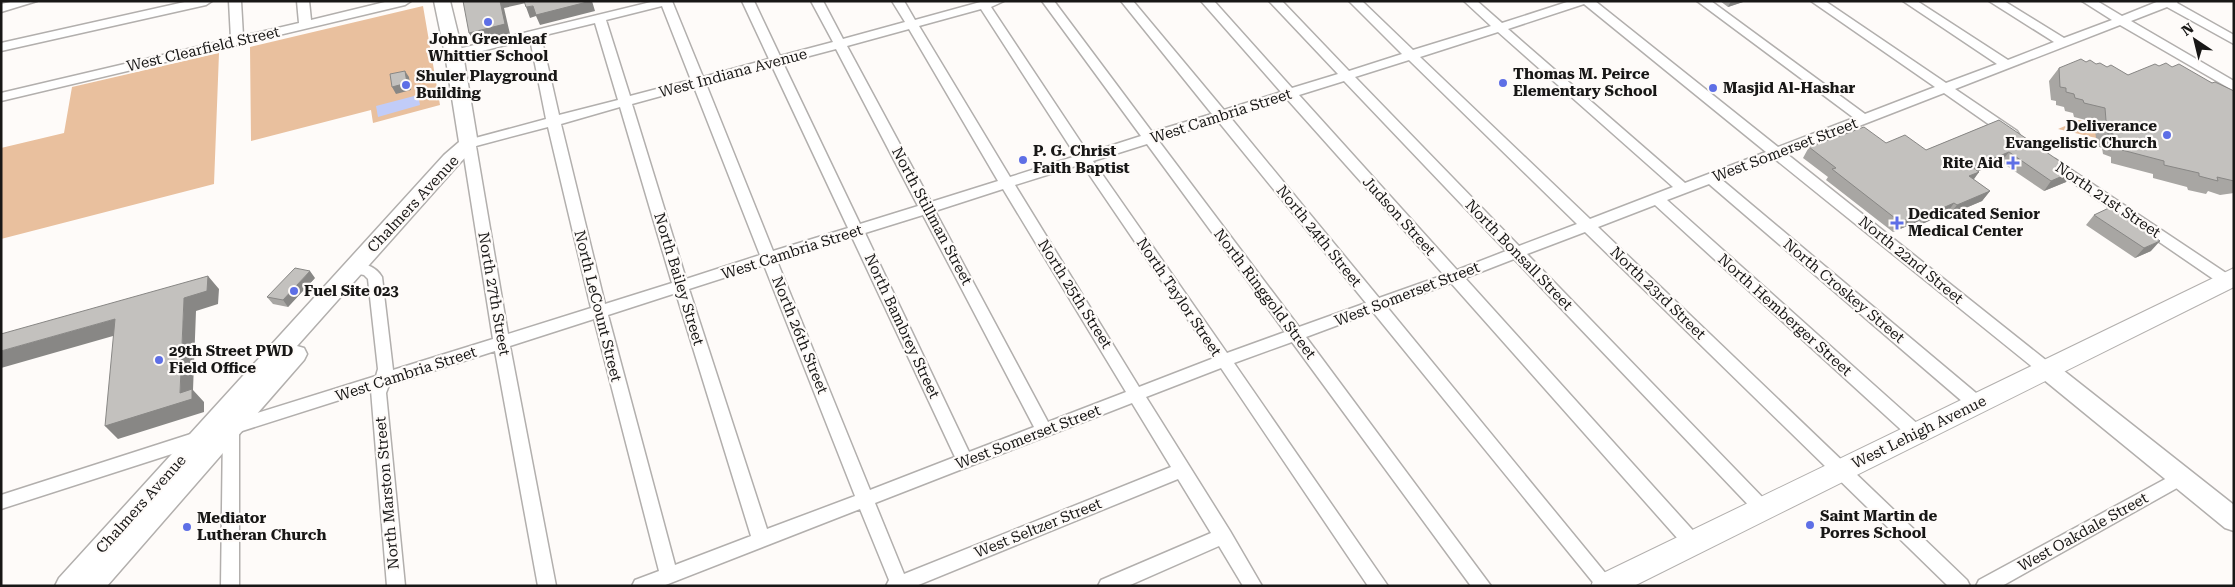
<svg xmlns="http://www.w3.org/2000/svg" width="2235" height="587" font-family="'Roboto Serif',serif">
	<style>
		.green { fill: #e9c09e }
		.water { fill: #c1ccf8 }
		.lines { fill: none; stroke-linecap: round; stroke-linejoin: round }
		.street-casing { stroke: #b2afad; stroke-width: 3 }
		.secondary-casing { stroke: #b2afad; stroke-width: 3 }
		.primary-casing { stroke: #b2afad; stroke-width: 2 }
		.street { fill: #fff; fill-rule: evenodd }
		.secondary { fill: #fff; fill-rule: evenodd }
		.primary { fill: #fff; fill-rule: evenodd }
		.wall { fill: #a8a6a3 }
		.shaded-wall { fill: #888785 }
		.building { fill: #c3c1be; stroke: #888785 }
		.poi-dot { fill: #5e6fe6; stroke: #fefbf9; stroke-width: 2 }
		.labels { text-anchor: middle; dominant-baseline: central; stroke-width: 4.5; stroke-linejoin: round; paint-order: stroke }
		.poi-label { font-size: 15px; font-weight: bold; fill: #181716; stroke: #fefbf9; text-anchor: start }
		.street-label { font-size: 15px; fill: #181716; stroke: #fefbf9 }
	</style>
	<rect width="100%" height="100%" fill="#fefbf9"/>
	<path class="green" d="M 423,6 L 440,105 L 373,123 L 371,110 L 251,141 L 250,47 Z
		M 219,53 L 214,184 L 1,239 L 1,148 L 64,133 L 72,87 Z
		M 2079,120 L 2107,127 L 2096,138 L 2058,129 Z"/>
	<path class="water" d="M 418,95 L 420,105 L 378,117 L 376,106 Z"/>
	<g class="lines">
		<defs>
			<path id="street" d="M 15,1 L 37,1 L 1,12 L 1,4 Z
				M 189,1 L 212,1 L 206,5 L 1,51 L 1,43 Z
				M 229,1 L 241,1 L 243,36 L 299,23 L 297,1 L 309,1 L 311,20 L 389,1 L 411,1 L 405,5 L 1,101 L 1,93 L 231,39 Z
				M 655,1 L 672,1 L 703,77 L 769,59 L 742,1 L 754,1 L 780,56 L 833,42 L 811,1 L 823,1 L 843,39 L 905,22 L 892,1 L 904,1 L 915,20 L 984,1 L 1004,1 L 991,7 L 1088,153 L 1141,136 L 1042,1 L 1054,1 L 1152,132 L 1212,114 L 1121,1 L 1133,1 L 1224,110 L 1281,92 L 1201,1 L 1214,1 L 1292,88 L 1338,74 L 1269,1 L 1282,1 L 1349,71 L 1402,54 L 1349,1 L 1362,1 L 1413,50 L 1491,26 L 1464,1 L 1477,1 L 1502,23 L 1570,1 L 1595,1 L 1778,147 L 1854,118 L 1697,1 L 1711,1 L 1865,114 L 1935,87 L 1811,1 L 1825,1 L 1946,83 L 1997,64 L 1903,1 L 1917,1 L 2008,60 L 2054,42 L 1989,1 L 2004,1 L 2064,38 L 2112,20 L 2082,1 L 2097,1 L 2122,16 L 2159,1 L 2178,1 L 2177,3 L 2234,35 L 2234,44 L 2167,7 L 2131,21 L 2234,81 L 2234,91 L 2120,25 L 1955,89 L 2017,131 L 2019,134 L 2017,137 L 2007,137 L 1944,93 L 1787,154 L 2052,365 L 2054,369 L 2052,373 L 2046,375 L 2040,373 L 1775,159 L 1721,179 L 1982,398 L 1984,403 L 1982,408 L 1976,410 L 1970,408 L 1709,184 L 1667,200 L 1921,427 L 1923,432 L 1921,437 L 1915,439 L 1909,437 L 1655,205 L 1598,227 L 1967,580 L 1970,586 L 1948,586 L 1585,232 L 1527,254 L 1768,503 L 1771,508 L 1768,513 L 1762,515 L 1756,513 L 1514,259 L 1465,278 L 1698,536 L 1701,542 L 1698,548 L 1692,550 L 1686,548 L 1451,283 L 1387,307 L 1616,586 L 1596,586 L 1373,312 L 1306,337 L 1491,586 L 1471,586 L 1292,342 L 1234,363 L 1388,586 L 1368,586 L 1221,368 L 1146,397 L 1230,531 L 1262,586 L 1243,586 L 1219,546 L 1128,586 L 1098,586 L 1101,580 L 1211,533 L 1178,479 L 916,586 L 886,586 L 889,580 L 860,509 L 663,586 L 632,586 L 635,580 L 659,571 L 594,319 L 510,346 L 556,586 L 538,586 L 495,351 L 389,385 L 386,393 L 405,586 L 387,586 L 371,390 L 239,432 L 239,586 L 221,586 L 223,428 L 225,423 L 376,376 L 378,369 L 368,279 L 364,275 L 349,272 L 347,268 L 349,264 C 361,261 376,266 382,277 L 393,370 L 493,339 L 462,144 L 464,141 L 546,119 L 530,39 L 454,58 L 448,54 L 450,51 ZM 1584,4 L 1766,152 L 1685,183 L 1508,29 ZM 662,6 L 691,80 L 630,96 L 606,20 ZM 981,9 L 1076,156 L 1010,177 L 919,26 ZM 595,23 L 618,100 L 559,115 L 541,36 ZM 909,29 L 998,181 L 931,202 L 847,46 ZM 1498,32 L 1673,187 L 1590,219 L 1420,57 ZM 836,49 L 918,206 L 860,224 L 783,63 ZM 1409,60 L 1577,224 L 1519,246 L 1355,77 ZM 772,66 L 848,228 L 773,251 L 706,84 ZM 1344,81 L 1506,251 L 1457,270 L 1299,95 ZM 694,87 L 760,255 L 686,279 L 632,104 ZM 1287,99 L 1444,275 L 1379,298 L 1230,117 ZM 620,107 L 672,283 L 605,304 L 561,124 ZM 1218,121 L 1366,303 L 1299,327 L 1158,140 ZM 548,127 L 591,308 L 508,334 L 476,146 ZM 1147,144 L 1285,332 L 1227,353 L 1093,161 ZM 1082,164 L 1214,358 L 1139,387 L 1015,185 ZM 1003,189 L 1126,392 L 1048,422 L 935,211 ZM 923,215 L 1034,427 L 969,452 L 865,233 ZM 852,237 L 955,457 L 870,490 L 777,261 ZM 764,265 L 855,496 L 767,529 L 689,289 ZM 676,293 L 751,536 L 675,565 L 608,315 ZM 1132,403 L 1171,467 L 904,574 L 875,503 Z
				M 2055,159 L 2232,277 L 2232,285 L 2222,285 L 2050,167 L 2048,164 Z
				M 200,431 L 206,433 L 208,438 L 206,443 L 1,509 L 1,495 Z
				M 2180,471 L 2186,473 L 2189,478 L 2186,483 L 2002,586 L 1976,586 L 1979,580 Z"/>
			<path id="secondary" d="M 434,1 L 450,1 L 463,54 L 478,144 L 458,165 L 297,346 L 304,348 L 307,354 L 304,360 L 107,586 L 55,586 L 59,578 L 444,155 L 459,142 L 445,54 Z
				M 2046,360 L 2054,363 L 2234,505 L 2234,531 L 2225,528 L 2038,375 L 2035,369 L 2038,363 Z"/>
			<path id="primary" d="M 2234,268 L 2234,287 L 1634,586 L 1591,586 L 1595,577 Z"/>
		</defs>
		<use href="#street" class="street-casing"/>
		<use href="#secondary" class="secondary-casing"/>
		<use href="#primary" class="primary-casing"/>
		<use href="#street" class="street"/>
		<use href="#secondary" class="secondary"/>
		<use href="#primary" class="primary"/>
	</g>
	<path class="wall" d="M 1720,1 L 1746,1 L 1728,7 Z
		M 2086,62 L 2107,67 L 2128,75 L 2159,66 L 2172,67 L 2234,91 L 2234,193 L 2220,195 L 2208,191 L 2206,194 L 2188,190 L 2187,187 L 2153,178 L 2153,174 L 2111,163 L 2111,157 L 2103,154 L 2102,148 L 2097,146 L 2094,122 L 2074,117 L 2073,113 L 2065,111 L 2064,107 L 2056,105 L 2056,101 L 2051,100 L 2049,81 L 2059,68 Z
		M 1999,120 L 2066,182 L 2044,191 L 2001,162 L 1978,171 L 1979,172 L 1973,179 L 1990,191 L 1982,201 L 1949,215 L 1947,213 L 1922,224 L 1919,221 L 1893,232 L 1826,180 L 1828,177 L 1803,158 L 1809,147 L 1886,143 L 1926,150 Z
		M 2094,215 L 2151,251 L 2135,258 L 2086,225 Z
		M 315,278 L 288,307 L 273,304 L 267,297 Z"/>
	<path class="shaded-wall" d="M 500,1 L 526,1 L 526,3 L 504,8 L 510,34 L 474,43 L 469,33 Z
		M 592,1 L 595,11 L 540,25 L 536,16 L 530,18 L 526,7 L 533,6 Z
		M 1731,1 L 1746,1 L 1728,7 Z
		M 405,71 L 409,77 L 411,90 L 396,94 L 392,87 Z
		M 2009,152 L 2001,162 L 1964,177 L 1972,167 Z
		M 2074,171 L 2066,182 L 2044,191 L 2051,181 Z
		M 1979,172 L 1972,182 L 1969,176 Z
		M 1990,191 L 1982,201 L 1949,215 L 1957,205 Z
		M 1954,203 L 1947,213 L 1922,224 L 1929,214 Z
		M 1926,211 L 1919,221 L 1893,232 L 1900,222 Z
		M 2160,241 L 2151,251 L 2135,258 L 2144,248 Z
		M 310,271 L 315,278 L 288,307 L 283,300 Z
		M 208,276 L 219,289 L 218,304 L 196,311 L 193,390 L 204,402 L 204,412 L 118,439 L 105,426 L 180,393 L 184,298 Z
		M 115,319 L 127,332 L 1,368 L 1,351 Z"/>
	<path class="building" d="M 463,1 L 500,1 L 505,24 L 469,33 Z
		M 524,1 L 591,1 L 536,15 L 533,6 L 526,7 Z
		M 2081,59 L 2086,62 L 2090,60 L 2096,64 L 2100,63 L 2107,67 L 2111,65 L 2128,75 L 2155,64 L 2159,66 L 2166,63 L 2172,67 L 2179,64 L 2212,83 L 2215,82 L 2234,91 L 2234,181 L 2217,177 L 2218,181 L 2199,176 L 2199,173 L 2164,165 L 2164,161 L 2122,150 L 2122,143 L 2113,141 L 2113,134 L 2107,133 L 2105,108 L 2084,103 L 2083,100 L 2075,98 L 2074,94 L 2066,92 L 2066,88 L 2060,87 L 2059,68 Z
		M 405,71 L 407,83 L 392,87 L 390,74 Z
		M 1999,120 L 2074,171 L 2051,181 L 2009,152 L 1972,167 L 1979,172 L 1969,176 L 1990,191 L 1957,205 L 1954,203 L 1929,214 L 1926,211 L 1900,222 L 1832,169 L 1836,168 L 1809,147 L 1864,127 L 1886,143 L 1905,135 L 1926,150 Z
		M 2111,207 L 2160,241 L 2144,248 L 2094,215 Z
		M 295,268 L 310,271 L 283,300 L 267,297 Z
		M 208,276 L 207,291 L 184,298 L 180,393 L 192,389 L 192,399 L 105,426 L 115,319 L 1,351 L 1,334 Z"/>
	<g class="poi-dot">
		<circle cx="488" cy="22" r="5"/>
		<circle cx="1503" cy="83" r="5"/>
		<circle cx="406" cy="85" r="5"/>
		<circle cx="1713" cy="88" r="5"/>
		<circle cx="2167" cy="135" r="5"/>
		<circle cx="1023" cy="160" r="5"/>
		<path d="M2010.5 155.5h5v5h5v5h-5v5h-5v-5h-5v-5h5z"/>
		<path d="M1894.5 215.5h5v5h5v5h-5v5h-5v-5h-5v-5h5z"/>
		<circle cx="294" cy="291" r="5"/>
		<circle cx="159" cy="360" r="5"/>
		<circle cx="1810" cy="525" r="5"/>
		<circle cx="187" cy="527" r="5"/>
	</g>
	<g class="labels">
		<g class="poi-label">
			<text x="488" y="39" text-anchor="middle">John Greenleaf<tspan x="488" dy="17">Whittier School</tspan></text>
			<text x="1513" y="74">Thomas M. Peirce<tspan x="1513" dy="17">Elementary School</tspan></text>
			<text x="416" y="76">Shuler Playground<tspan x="416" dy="17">Building</tspan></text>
			<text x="1723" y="88">Masjid Al-Hashar</text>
			<text x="2157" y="126" text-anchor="end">Deliverance<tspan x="2157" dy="17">Evangelistic Church</tspan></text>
			<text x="1033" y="151">P. G. Christ<tspan x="1033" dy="17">Faith Baptist</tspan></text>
			<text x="2003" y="163" text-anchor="end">Rite Aid</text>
			<text x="1908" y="214">Dedicated Senior<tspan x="1908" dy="17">Medical Center</tspan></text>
			<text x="304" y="291">Fuel Site 023</text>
			<text x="169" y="351">29th Street PWD<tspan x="169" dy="17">Field Office</tspan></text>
			<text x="1820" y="516">Saint Martin de<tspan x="1820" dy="17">Porres School</tspan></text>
			<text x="197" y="518">Mediator<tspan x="197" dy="17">Lutheran Church</tspan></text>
		</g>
		<g class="street-label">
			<text transform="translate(203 49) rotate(-13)">West Clearfield Street</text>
			<text transform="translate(733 73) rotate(-15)">West Indiana Avenue</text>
			<text transform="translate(1221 116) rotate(-18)">West Cambria Street</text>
			<text transform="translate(1785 150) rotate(-21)">West Somerset Street</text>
			<text transform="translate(2108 200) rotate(34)">North 21st Street</text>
			<text transform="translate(413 204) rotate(-47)">Chalmers Avenue</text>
			<text transform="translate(932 216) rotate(62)">North Stillman Street</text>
			<text transform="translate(1399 216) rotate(48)">Judson Street</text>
			<text transform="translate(1319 236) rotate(51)">North 24th Street</text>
			<text transform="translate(792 252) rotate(-18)">West Cambria Street</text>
			<text transform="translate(1519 255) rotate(46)">North Bonsall Street</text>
			<text transform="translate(1911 260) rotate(39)">North 22nd Street</text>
			<text transform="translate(679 279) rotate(73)">North Bailey Street</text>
			<text transform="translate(1844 291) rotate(40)">North Croskey Street</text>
			<text transform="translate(1658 293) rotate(44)">North 23rd Street</text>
			<text transform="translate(494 294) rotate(80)">North 27th Street</text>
			<text transform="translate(1075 294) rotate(58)">North 25th Street</text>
			<text transform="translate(1265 294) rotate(53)">North Ringgold Street</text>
			<text transform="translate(1407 294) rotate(-21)">West Somerset Street</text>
			<text transform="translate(1179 297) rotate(56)">North Taylor Street</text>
			<text transform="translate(598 306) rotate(76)">North LeCount Street</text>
			<text transform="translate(1785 315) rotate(42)">North Hemberger Street</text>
			<text transform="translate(902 326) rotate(65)">North Bambrey Street</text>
			<text transform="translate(800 335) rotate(68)">North 26th Street</text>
			<text transform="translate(406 374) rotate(-18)">West Cambria Street</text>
			<text transform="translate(1919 432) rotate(-26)">West Lehigh Avenue</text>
			<text transform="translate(1028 437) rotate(-21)">West Somerset Street</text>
			<text transform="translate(387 493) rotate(-95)">North Marston Street</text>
			<text transform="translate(141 504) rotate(-48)">Chalmers Avenue</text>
			<text transform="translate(1038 528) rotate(-22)">West Seltzer Street</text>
			<text transform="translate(2083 532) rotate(-29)">West Oakdale Street</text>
		</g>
	</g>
	<rect width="2235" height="587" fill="none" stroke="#181716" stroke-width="5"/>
	<g transform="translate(2195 40) rotate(325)" stroke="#fefbf9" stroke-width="4" paint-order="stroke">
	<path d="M0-4L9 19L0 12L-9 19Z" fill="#181716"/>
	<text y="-8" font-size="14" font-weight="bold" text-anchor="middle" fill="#181716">N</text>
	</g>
</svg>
